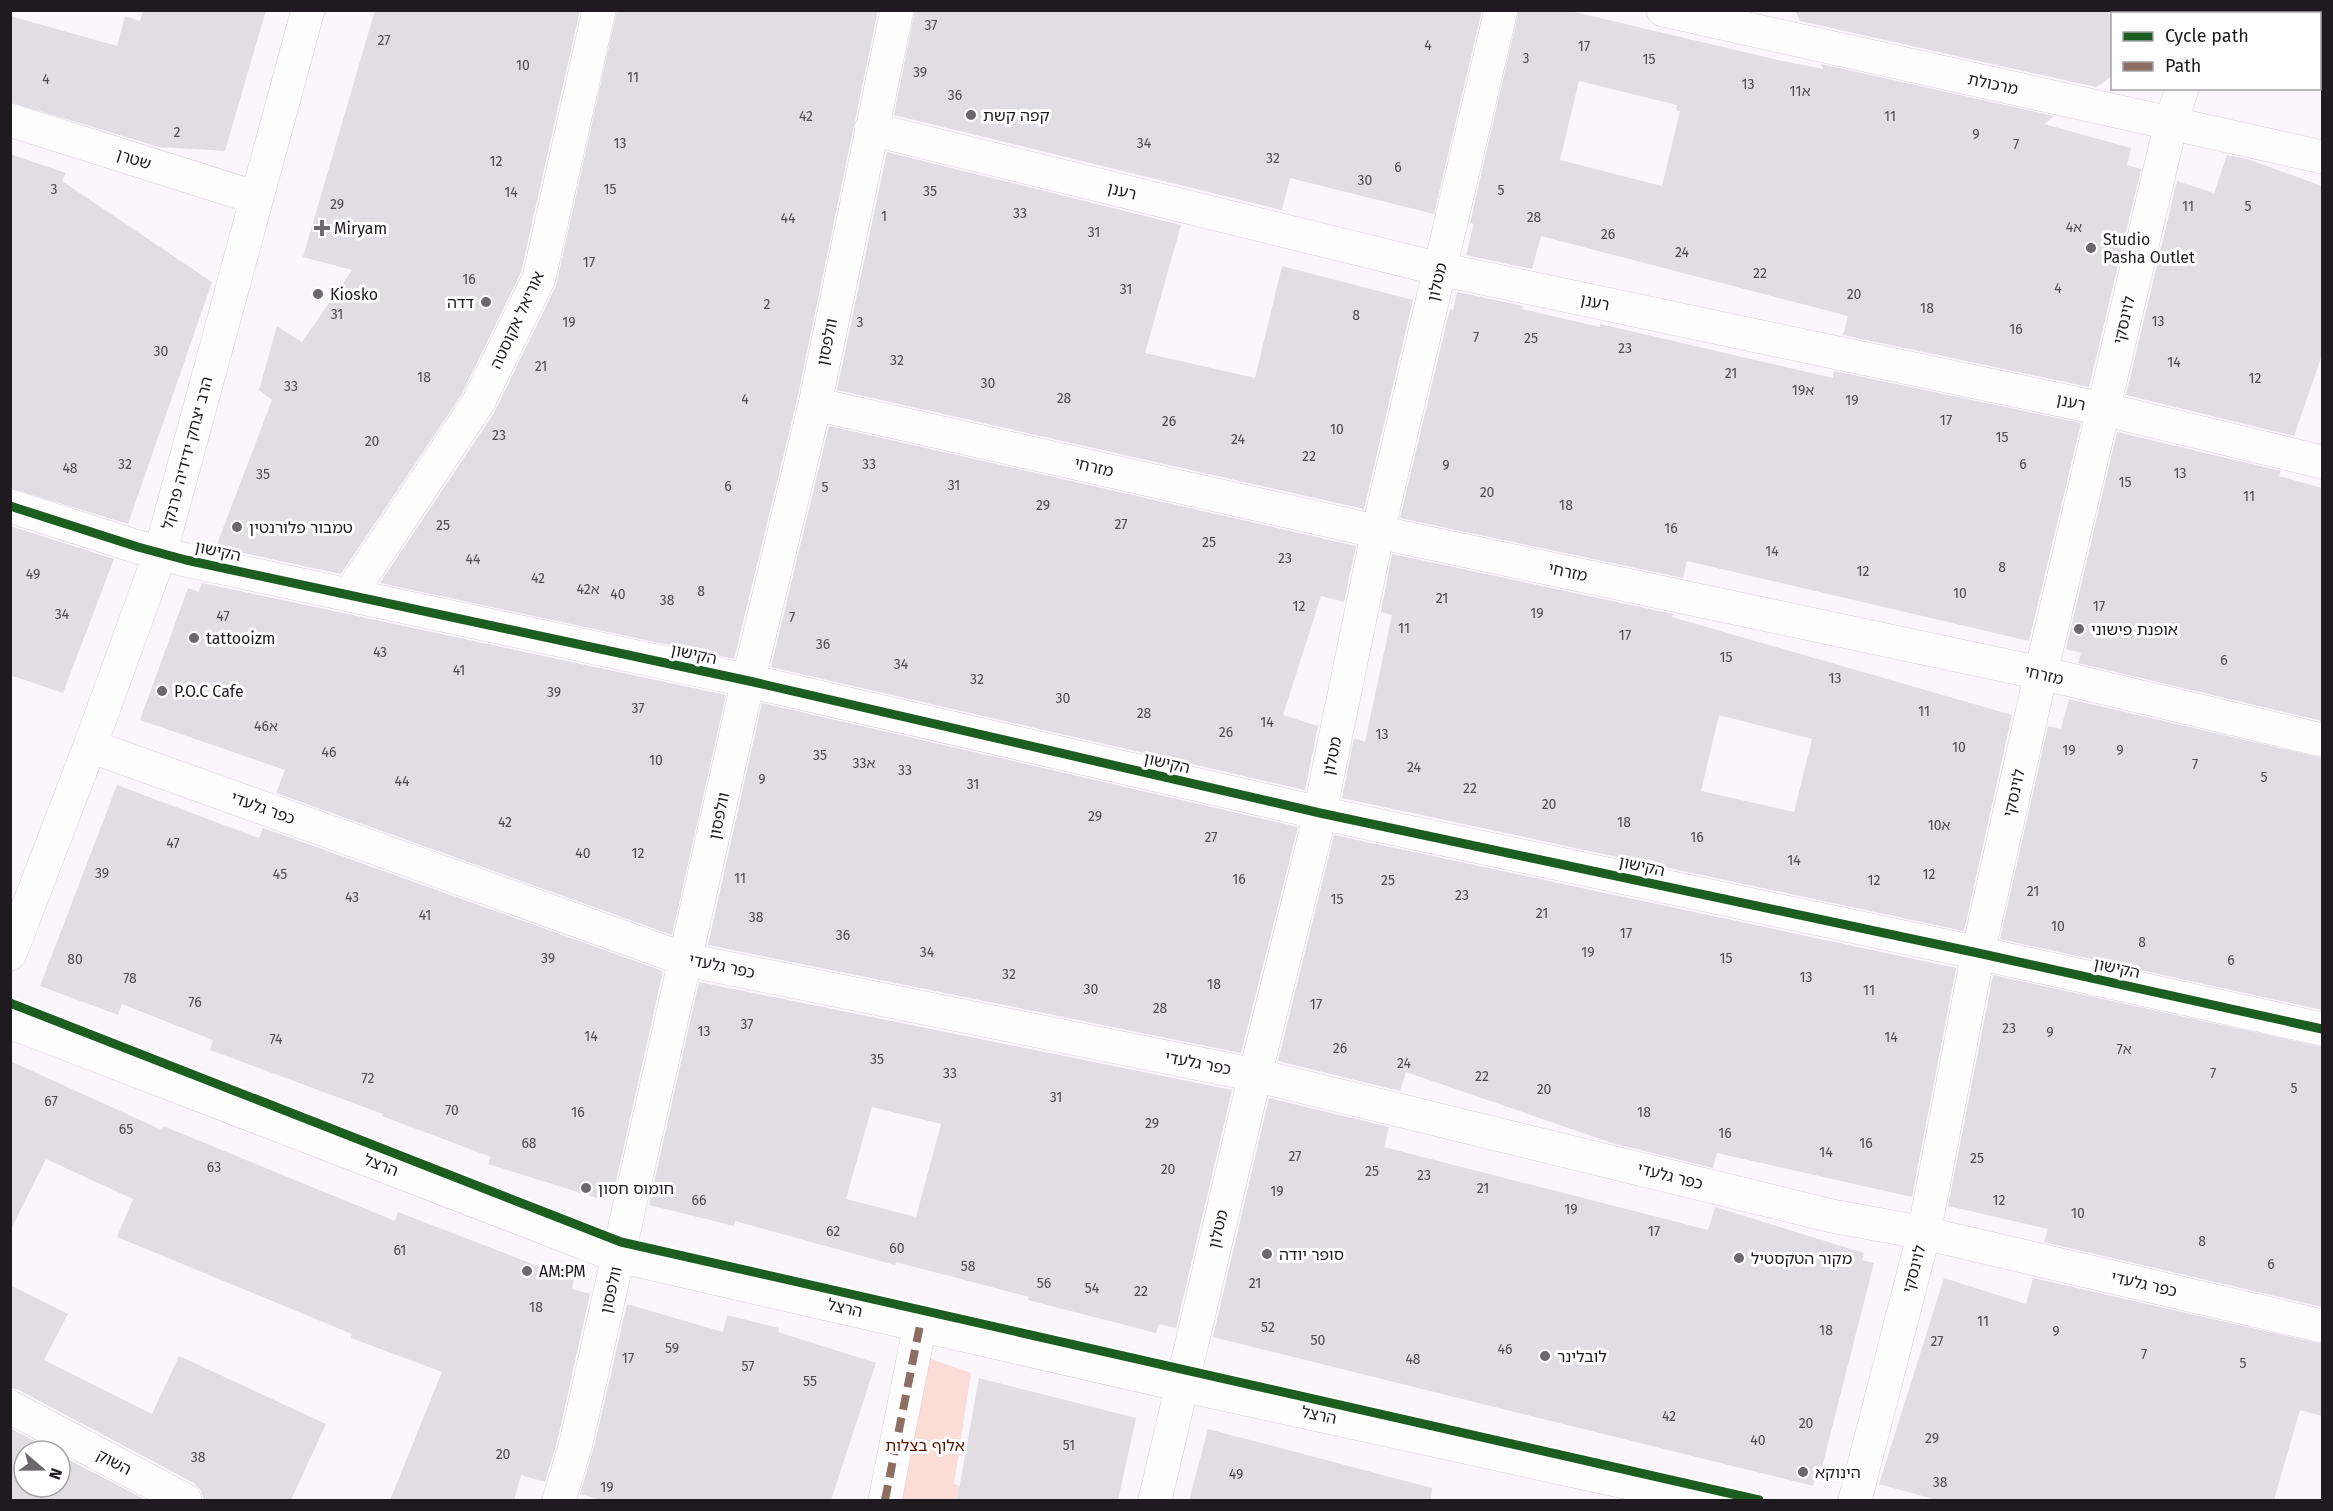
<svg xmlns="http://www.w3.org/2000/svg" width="2333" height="1511" font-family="'Fira Sans','Noto Sans Hebrew',sans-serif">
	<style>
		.green { fill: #fcdcd7 }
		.building { fill: #e0dde3; fill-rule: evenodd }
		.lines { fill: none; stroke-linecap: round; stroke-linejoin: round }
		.street-casing { stroke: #d6d0d6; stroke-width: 34 }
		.secondary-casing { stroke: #d6d0d6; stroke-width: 34 }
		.street { stroke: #fefefe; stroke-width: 33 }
		.secondary { stroke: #fefefe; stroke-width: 33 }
		.quiet { stroke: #8d6e63; stroke-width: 8; stroke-dasharray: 15 8; stroke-linecap: butt }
		.cycleway-casing { stroke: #fff; stroke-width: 13 }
		.cycleway { stroke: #1b5e20; stroke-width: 9 }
		.poi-dot { fill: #6c666d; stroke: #fff; stroke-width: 2 }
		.labels { text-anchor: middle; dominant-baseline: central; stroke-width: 6; stroke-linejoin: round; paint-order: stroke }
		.number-label { font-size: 14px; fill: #4f4a51 }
		.street-label { font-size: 16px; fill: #1f1920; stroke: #fff }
		.poi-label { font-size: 16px; fill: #1f1920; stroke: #fff; text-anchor: start }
		.park-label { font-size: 16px; fill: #5e1000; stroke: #fff }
	</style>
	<rect width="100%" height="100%" fill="#fbf6fb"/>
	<path class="green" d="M 905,1350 L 971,1373 L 954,1484 L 995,1500 L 880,1500 Z"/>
	<path class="building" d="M 143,10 L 266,10 L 225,151 L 159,147 L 10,102 L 10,16 L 117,46 L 125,16 L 140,21 Z
		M 375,10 L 580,10 L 521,272 L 462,394 L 341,574 L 216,547 L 272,400 L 259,390 L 277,326 L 302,342 L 352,270 L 303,257 Z
		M 617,10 L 878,10 L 797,400 L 734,659 L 380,583 L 494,413 L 556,286 Z
		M 915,10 L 1482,10 L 1434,214 L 1290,178 L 1282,210 L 894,115 Z
		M 1519,10 L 1566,10 L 1778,60 L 1823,69 L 1821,64 L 2054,116 L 2044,124 L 2131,148 L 2127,165 L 2141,169 L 2089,387 L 1843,335 L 1848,316 L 1541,236 L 1532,269 L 1466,255 L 1474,224 L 1470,223 ZM 1579,81 L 1677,105 L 1676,110 L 1680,111 L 1662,186 L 1560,160 Z
		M 1795,10 L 2112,10 L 2112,76 L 2096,87 L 1800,21 Z
		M 887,152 L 1181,225 L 1145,353 L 1255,378 L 1282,266 L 1413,300 L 1364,509 L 837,390 Z
		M 10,154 L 66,173 L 62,181 L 212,282 L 128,524 L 10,488 Z
		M 2227,155 L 2247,159 L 2322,186 L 2322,355 L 2294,436 L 2126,395 L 2177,181 L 2214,193 Z
		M 1457,292 L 1523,306 L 1522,309 L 1600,327 L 1600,324 L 1833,378 L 1834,371 L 2081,423 L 2029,641 L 1687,561 L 1683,578 L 1400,518 L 1450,309 L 1453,310 Z
		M 829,426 L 1356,546 L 1344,602 L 1321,596 L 1283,715 L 1318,726 L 1305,790 L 771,667 Z
		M 2117,432 L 2281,471 L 2279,476 L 2322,488 L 2322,721 L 2078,663 L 2081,653 L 2066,649 Z
		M 10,526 L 114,559 L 63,693 L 10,675 Z
		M 1392,554 L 1673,614 L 1672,617 L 2012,715 L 1964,931 L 1342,798 L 1354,738 L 1365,742 L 1392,615 L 1381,612 ZM 1719,715 L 1812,739 L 1794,812 L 1701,791 Z
		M 202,583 L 726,695 L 672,935 L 276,793 L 285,770 L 140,720 L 188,588 L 199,592 Z
		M 2069,699 L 2322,758 L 2322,1010 L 2000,939 L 2048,726 L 2061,729 Z
		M 762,703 L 1298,827 L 1241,1053 L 708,945 Z
		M 117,785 L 259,838 L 263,828 L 663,971 L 613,1195 L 598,1192 L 597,1198 L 488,1164 L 491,1157 L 382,1116 L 383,1114 L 210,1050 L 213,1040 L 122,1004 L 118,1015 L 40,986 Z
		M 1334,835 L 1956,968 L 1912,1197 L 1717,1153 L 1713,1168 L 1612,1143 L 1406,1072 L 1400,1091 L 1278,1061 Z
		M 1993,975 L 2322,1047 L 2322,1307 L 2044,1242 L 2048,1229 L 1948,1206 Z
		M 699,982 L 1232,1090 L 1176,1328 L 1159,1324 L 1156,1333 L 1028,1300 L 1029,1297 L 896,1262 L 895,1265 L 735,1221 L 734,1226 L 649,1205 ZM 872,1107 L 941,1124 L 916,1217 L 846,1199 Z
		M 10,1061 L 162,1130 L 163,1126 L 395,1221 L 398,1212 L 574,1280 L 572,1289 L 590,1294 L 558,1438 L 545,1482 L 521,1475 L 514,1500 L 390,1500 L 442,1372 L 351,1338 L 352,1334 L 117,1237 L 133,1199 L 46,1159 L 10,1231 Z
		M 1269,1098 L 1389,1127 L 1384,1147 L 1708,1230 L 1715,1207 L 1864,1253 L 1862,1260 L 1874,1263 L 1822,1467 L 1819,1466 L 1813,1486 L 1213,1337 Z
		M 1944,1278 L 2026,1304 L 2033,1278 L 2322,1344 L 2322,1416 L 2300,1410 L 2274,1500 L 1937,1500 L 1879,1484 Z
		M 10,1285 L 68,1314 L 44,1360 L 152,1414 L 179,1356 L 326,1424 L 291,1500 L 204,1500 L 201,1491 L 194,1483 L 19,1390 L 10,1388 Z
		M 627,1304 L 723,1332 L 727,1315 L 779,1328 L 778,1332 L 876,1363 L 831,1500 L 602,1500 L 580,1494 L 594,1447 Z
		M 979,1378 L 1136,1418 L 1118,1500 L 957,1500 Z
		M 10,1428 L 53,1451 L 24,1451 L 24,1487 L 60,1487 L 60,1455 L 146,1500 L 10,1500 Z
		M 1208,1429 L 1432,1488 L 1431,1500 L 1189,1500 Z"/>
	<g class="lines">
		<defs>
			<path id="street" d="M 1663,10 L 2322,157
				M 2207,14 L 2208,10
				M 10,120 L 257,198
				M 871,129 L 1440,269 L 2103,409 L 2322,462
				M 815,404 L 1401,537 L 2041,673 L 2322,740
				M 10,506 L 138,547 L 186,560 L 749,681 L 1320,813 L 1978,953 L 2322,1029
				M 350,594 L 478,403 L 539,278 L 599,10
				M 90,746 L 687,960 L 1255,1075 L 1832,1216 L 1924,1233 L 2322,1326
				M 10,954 L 90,746 L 160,554 L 308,10
				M 10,1407 L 185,1500
				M 559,1500 L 576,1443 L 743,703 L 815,404 L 897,10
				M 885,1500 L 920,1325
				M 1155,1500 L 1255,1075 L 1316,831 L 1378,531 L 1501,10
				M 1855,1500 L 1924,1233 L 1978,953 L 2041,673 L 2171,123 L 2182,88"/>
			<path id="secondary" d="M 10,1022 L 618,1256 L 1181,1385 L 1707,1500"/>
		</defs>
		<use href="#street" class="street-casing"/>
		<use href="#secondary" class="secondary-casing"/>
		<use href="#street" class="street"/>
		<use href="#secondary" class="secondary"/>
		<path class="quiet" d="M 885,1500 L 920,1325"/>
		<defs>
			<path id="cycleway" d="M 10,506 L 138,547 L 186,560 L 749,681 L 1320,813 L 1978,953 L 2322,1029
				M 10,1003 L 621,1242 L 1759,1500"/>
		</defs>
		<use href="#cycleway" class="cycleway-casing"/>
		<use href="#cycleway" class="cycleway"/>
	</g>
	<g class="poi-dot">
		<circle cx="971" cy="115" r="6"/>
		<path d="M319 219h6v6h6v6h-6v6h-6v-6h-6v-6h6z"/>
		<circle cx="2091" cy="248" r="6"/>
		<circle cx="318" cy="294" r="6"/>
		<circle cx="486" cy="302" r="6"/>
		<circle cx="237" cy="527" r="6"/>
		<circle cx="2079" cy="629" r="6"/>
		<circle cx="194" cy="638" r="6"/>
		<circle cx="162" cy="691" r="6"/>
		<circle cx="586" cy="1188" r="6"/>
		<circle cx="1267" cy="1254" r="6"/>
		<circle cx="1739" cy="1258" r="6"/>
		<circle cx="527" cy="1271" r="6"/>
		<circle cx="1545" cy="1356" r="6"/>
		<circle cx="1803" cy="1472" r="6"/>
	</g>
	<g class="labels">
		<g class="number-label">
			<text x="931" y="25">37</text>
			<text x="384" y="40">27</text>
			<text x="1428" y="45">4</text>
			<text x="1584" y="46">17</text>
			<text x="1526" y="58">3</text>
			<text x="1649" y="59">15</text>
			<text x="523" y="65">10</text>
			<text x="920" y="72">39</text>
			<text x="633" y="77">11</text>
			<text x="46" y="79">4</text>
			<text x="1748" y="84">13</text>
			<text x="1800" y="91">11א</text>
			<text x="955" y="95">36</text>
			<text x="806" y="116">42</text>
			<text x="1890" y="116">11</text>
			<text x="177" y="132">2</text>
			<text x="1976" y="134">9</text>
			<text x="620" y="143">13</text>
			<text x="1144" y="143">34</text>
			<text x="2016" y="144">7</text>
			<text x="1273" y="158">32</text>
			<text x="496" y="161">12</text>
			<text x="1398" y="167">6</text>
			<text x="1365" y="180">30</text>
			<text x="54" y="189">3</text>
			<text x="610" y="189">15</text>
			<text x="1501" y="190">5</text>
			<text x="930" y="191">35</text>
			<text x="511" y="192">14</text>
			<text x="337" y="204">29</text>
			<text x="2188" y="206">11</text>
			<text x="2248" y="206">5</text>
			<text x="1020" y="213">33</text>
			<text x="884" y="216">1</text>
			<text x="1534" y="217">28</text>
			<text x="788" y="218">44</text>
			<text x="2074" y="227">4א</text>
			<text x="1094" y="232">31</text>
			<text x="1608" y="234">26</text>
			<text x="1682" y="252">24</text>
			<text x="589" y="262">17</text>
			<text x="1760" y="273">22</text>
			<text x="469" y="279">16</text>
			<text x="2058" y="288">4</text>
			<text x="1126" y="289">31</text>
			<text x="1854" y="294">20</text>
			<text x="767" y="304">2</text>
			<text x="1927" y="308">18</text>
			<text x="337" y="314">31</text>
			<text x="1356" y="315">8</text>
			<text x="2158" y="321">13</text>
			<text x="569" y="322">19</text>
			<text x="860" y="322">3</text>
			<text x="2016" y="329">16</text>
			<text x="1476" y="337">7</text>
			<text x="1531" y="338">25</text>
			<text x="1625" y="348">23</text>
			<text x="161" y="351">30</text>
			<text x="897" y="360">32</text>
			<text x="2174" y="362">14</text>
			<text x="541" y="366">21</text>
			<text x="1731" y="373">21</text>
			<text x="424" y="377">18</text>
			<text x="2255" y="378">12</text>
			<text x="988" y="383">30</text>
			<text x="291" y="386">33</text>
			<text x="1803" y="390">19א</text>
			<text x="1064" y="398">28</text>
			<text x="745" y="399">4</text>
			<text x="1852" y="400">19</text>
			<text x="1946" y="420">17</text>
			<text x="1169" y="421">26</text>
			<text x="1337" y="429">10</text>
			<text x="499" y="435">23</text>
			<text x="2002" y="437">15</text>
			<text x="1238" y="439">24</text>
			<text x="372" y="441">20</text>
			<text x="1309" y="456">22</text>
			<text x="125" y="464">32</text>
			<text x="869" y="464">33</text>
			<text x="2023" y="464">6</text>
			<text x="1446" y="465">9</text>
			<text x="70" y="468">48</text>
			<text x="2180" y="473">13</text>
			<text x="263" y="474">35</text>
			<text x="2125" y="482">15</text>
			<text x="954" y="485">31</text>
			<text x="728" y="486">6</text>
			<text x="825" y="487">5</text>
			<text x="1487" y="492">20</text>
			<text x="2249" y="496">11</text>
			<text x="1043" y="505">29</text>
			<text x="1566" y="505">18</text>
			<text x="1121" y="524">27</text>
			<text x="443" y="525">25</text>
			<text x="1671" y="528">16</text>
			<text x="1209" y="542">25</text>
			<text x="1772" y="551">14</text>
			<text x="1285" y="558">23</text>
			<text x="473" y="559">44</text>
			<text x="2002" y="567">8</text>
			<text x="1863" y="571">12</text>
			<text x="33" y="574">49</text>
			<text x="538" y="578">42</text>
			<text x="588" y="589">42א</text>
			<text x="701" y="591">8</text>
			<text x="1960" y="593">10</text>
			<text x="618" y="594">40</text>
			<text x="1442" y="598">21</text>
			<text x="667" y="600">38</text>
			<text x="1299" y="606">12</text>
			<text x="2099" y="606">17</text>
			<text x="1537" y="613">19</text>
			<text x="62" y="614">34</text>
			<text x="223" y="616">47</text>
			<text x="792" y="617">7</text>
			<text x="1404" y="628">11</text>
			<text x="1625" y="635">17</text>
			<text x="823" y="644">36</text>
			<text x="380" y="652">43</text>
			<text x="1726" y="657">15</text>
			<text x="2224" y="660">6</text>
			<text x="901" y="664">34</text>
			<text x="459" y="670">41</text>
			<text x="1835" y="678">13</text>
			<text x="977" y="679">32</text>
			<text x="554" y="692">39</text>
			<text x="1063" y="698">30</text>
			<text x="638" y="708">37</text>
			<text x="1924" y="711">11</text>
			<text x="1144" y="713">28</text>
			<text x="1267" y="722">14</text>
			<text x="266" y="726">46א</text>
			<text x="1226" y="732">26</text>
			<text x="1382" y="734">13</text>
			<text x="1959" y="747">10</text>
			<text x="2069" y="750">19</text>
			<text x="2120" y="750">9</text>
			<text x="329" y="752">46</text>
			<text x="820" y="755">35</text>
			<text x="656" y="760">10</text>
			<text x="864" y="763">33א</text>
			<text x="2195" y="764">7</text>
			<text x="1414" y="767">24</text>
			<text x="905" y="770">33</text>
			<text x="2264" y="777">5</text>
			<text x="762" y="779">9</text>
			<text x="402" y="781">44</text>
			<text x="973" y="784">31</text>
			<text x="1470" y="788">22</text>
			<text x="1549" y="804">20</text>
			<text x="1095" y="816">29</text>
			<text x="505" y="822">42</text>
			<text x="1624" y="822">18</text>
			<text x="1939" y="825">10א</text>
			<text x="1211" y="837">27</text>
			<text x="1697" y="837">16</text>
			<text x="173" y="843">47</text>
			<text x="583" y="853">40</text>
			<text x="638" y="853">12</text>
			<text x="1794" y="860">14</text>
			<text x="102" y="873">39</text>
			<text x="280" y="874">45</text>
			<text x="1929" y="874">12</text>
			<text x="740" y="878">11</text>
			<text x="1239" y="879">16</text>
			<text x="1388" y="880">25</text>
			<text x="1874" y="880">12</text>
			<text x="2033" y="891">21</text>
			<text x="1462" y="895">23</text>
			<text x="352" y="897">43</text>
			<text x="1337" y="899">15</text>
			<text x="1542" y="913">21</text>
			<text x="425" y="915">41</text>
			<text x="756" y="917">38</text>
			<text x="2058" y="926">10</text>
			<text x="1626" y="933">17</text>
			<text x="843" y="935">36</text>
			<text x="2142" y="942">8</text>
			<text x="927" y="952">34</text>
			<text x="1588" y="952">19</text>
			<text x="548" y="958">39</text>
			<text x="1726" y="958">15</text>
			<text x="75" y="959">80</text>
			<text x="2231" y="960">6</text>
			<text x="1009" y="974">32</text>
			<text x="1806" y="977">13</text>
			<text x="130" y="978">78</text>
			<text x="1214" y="984">18</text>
			<text x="1091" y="989">30</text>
			<text x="1869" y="990">11</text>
			<text x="195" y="1002">76</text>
			<text x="1316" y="1004">17</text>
			<text x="1160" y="1008">28</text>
			<text x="747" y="1024">37</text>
			<text x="2009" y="1028">23</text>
			<text x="704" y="1031">13</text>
			<text x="2050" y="1032">9</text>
			<text x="591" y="1036">14</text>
			<text x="1891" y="1037">14</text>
			<text x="276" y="1039">74</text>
			<text x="1340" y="1048">26</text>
			<text x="2124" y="1049">7א</text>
			<text x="877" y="1059">35</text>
			<text x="1404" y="1063">24</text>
			<text x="950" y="1073">33</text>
			<text x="2213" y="1073">7</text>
			<text x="1482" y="1076">22</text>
			<text x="368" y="1078">72</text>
			<text x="2294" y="1088">5</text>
			<text x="1544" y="1089">20</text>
			<text x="1056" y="1097">31</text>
			<text x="51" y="1101">67</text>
			<text x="452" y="1110">70</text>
			<text x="578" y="1112">16</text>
			<text x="1644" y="1112">18</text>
			<text x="1152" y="1123">29</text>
			<text x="126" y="1129">65</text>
			<text x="1725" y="1133">16</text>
			<text x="529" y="1143">68</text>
			<text x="1866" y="1143">16</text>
			<text x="1826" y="1152">14</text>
			<text x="1295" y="1156">27</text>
			<text x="1977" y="1158">25</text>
			<text x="214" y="1167">63</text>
			<text x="1168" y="1169">20</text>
			<text x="1372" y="1171">25</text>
			<text x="1424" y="1175">23</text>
			<text x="1483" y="1188">21</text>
			<text x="1277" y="1191">19</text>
			<text x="699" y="1200">66</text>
			<text x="1999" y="1200">12</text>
			<text x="1571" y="1209">19</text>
			<text x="2078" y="1213">10</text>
			<text x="833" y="1231">62</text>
			<text x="1654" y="1231">17</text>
			<text x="2202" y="1241">8</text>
			<text x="897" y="1248">60</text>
			<text x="400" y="1250">61</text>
			<text x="2271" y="1264">6</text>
			<text x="968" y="1266">58</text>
			<text x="1044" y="1283">56</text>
			<text x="1255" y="1283">21</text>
			<text x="1092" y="1288">54</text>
			<text x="1141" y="1291">22</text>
			<text x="536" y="1307">18</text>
			<text x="1983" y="1321">11</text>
			<text x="1268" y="1327">52</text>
			<text x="1826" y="1330">18</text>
			<text x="2056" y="1331">9</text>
			<text x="1318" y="1340">50</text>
			<text x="1937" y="1341">27</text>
			<text x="672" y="1348">59</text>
			<text x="1505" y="1349">46</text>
			<text x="2144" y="1354">7</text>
			<text x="628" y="1358">17</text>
			<text x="1413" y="1359">48</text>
			<text x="2243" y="1363">5</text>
			<text x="748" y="1366">57</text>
			<text x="810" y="1381">55</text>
			<text x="1669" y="1416">42</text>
			<text x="1806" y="1423">20</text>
			<text x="1932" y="1438">29</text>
			<text x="1758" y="1440">40</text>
			<text x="1069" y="1445">51</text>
			<text x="503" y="1454">20</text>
			<text x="198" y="1457">38</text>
			<text x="1236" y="1474">49</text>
			<text x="1940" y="1482">38</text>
			<text x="607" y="1487">19</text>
		</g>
		<g class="street-label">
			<text transform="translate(1993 84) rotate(12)">מרכולת</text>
			<text transform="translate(134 159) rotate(18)">שטרן</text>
			<text transform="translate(1122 191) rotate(14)">רענן</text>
			<text transform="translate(1437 282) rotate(-77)">מטלון</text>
			<text transform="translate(1595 302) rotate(12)">רענן</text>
			<text transform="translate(517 320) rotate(-65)">אוריאל אקוסטה</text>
			<text transform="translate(2124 320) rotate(-77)">לוינסקי</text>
			<text transform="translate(827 342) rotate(-78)">וולפסון</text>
			<text transform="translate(2071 402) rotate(12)">רענן</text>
			<text transform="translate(187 453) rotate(-75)">הרב יצחק ידידיה פרנקל</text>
			<text transform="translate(1094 467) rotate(13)">מזרחי</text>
			<text transform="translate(218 551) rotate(12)">הקישון</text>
			<text transform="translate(1568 572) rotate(12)">מזרחי</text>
			<text transform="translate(694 654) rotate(12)">הקישון</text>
			<text transform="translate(2044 675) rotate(13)">מזרחי</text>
			<text transform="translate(1332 756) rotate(-78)">מטלון</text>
			<text transform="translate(1167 763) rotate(13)">הקישון</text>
			<text transform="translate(2014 793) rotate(-77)">לוינסקי</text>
			<text transform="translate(263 808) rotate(20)">כפר גלעדי</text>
			<text transform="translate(719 816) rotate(-78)">וולפסון</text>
			<text transform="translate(1642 866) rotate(12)">הקישון</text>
			<text transform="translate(722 966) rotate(12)">כפר גלעדי</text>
			<text transform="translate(2117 968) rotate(12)">הקישון</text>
			<text transform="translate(1198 1063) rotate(11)">כפר גלעדי</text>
			<text transform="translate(381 1165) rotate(21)">הרצל</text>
			<text transform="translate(1670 1176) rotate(14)">כפר גלעדי</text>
			<text transform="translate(1218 1229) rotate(-77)">מטלון</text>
			<text transform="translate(1914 1269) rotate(-75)">לוינסקי</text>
			<text transform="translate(2144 1284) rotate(13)">כפר גלעדי</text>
			<text transform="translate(611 1290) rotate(-77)">וולפסון</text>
			<text transform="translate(845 1308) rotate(13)">הרצל</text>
			<text transform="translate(1319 1415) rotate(12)">הרצל</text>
			<text transform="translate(114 1462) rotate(28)">השוק</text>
		</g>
		<g class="poi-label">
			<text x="983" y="115">קפה קשת</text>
			<text x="334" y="228">Miryam</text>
			<text x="2103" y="239">Studio<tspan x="2103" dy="18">Pasha Outlet</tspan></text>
			<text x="330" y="294">Kiosko</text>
			<text x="474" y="302" text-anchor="end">דדה</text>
			<text x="249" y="527">טמבור פלורנטין</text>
			<text x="2091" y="629">אופנת פישוני</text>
			<text x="206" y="638">tattooizm</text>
			<text x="174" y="691">P.O.C Cafe</text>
			<text x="598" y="1188">חומוס חסון</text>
			<text x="1279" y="1254">סופר יודה</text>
			<text x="1751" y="1258">מקור הטקסטיל</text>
			<text x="539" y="1271">AM:PM</text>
			<text x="1557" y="1356">לובלינר</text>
			<text x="1815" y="1472">הינוקא</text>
		</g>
		<g class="park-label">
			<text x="925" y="1445">אלוף בצלות</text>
		</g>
	</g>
	<rect width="2333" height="1511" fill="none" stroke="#1f1920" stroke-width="24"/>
	<rect x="2111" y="12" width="210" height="78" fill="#ffffff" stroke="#a5a3a6" stroke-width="1.5"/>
	<rect x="2123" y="32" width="30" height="9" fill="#1b5e20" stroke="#a5a3a6" stroke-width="1.5"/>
	<text x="2165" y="42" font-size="18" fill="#1f1920">Cycle path</text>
	<rect x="2123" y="62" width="30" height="9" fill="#8d6e63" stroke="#a5a3a6" stroke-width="1.5"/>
	<text x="2165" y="72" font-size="18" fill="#1f1920">Path</text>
	<g transform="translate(42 1469) rotate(110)"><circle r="28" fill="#ffffff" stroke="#a5a3a6" stroke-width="1.5"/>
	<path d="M0-4.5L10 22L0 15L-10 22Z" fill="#6c666d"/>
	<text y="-9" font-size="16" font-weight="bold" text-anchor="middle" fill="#1f1920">N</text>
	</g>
</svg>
